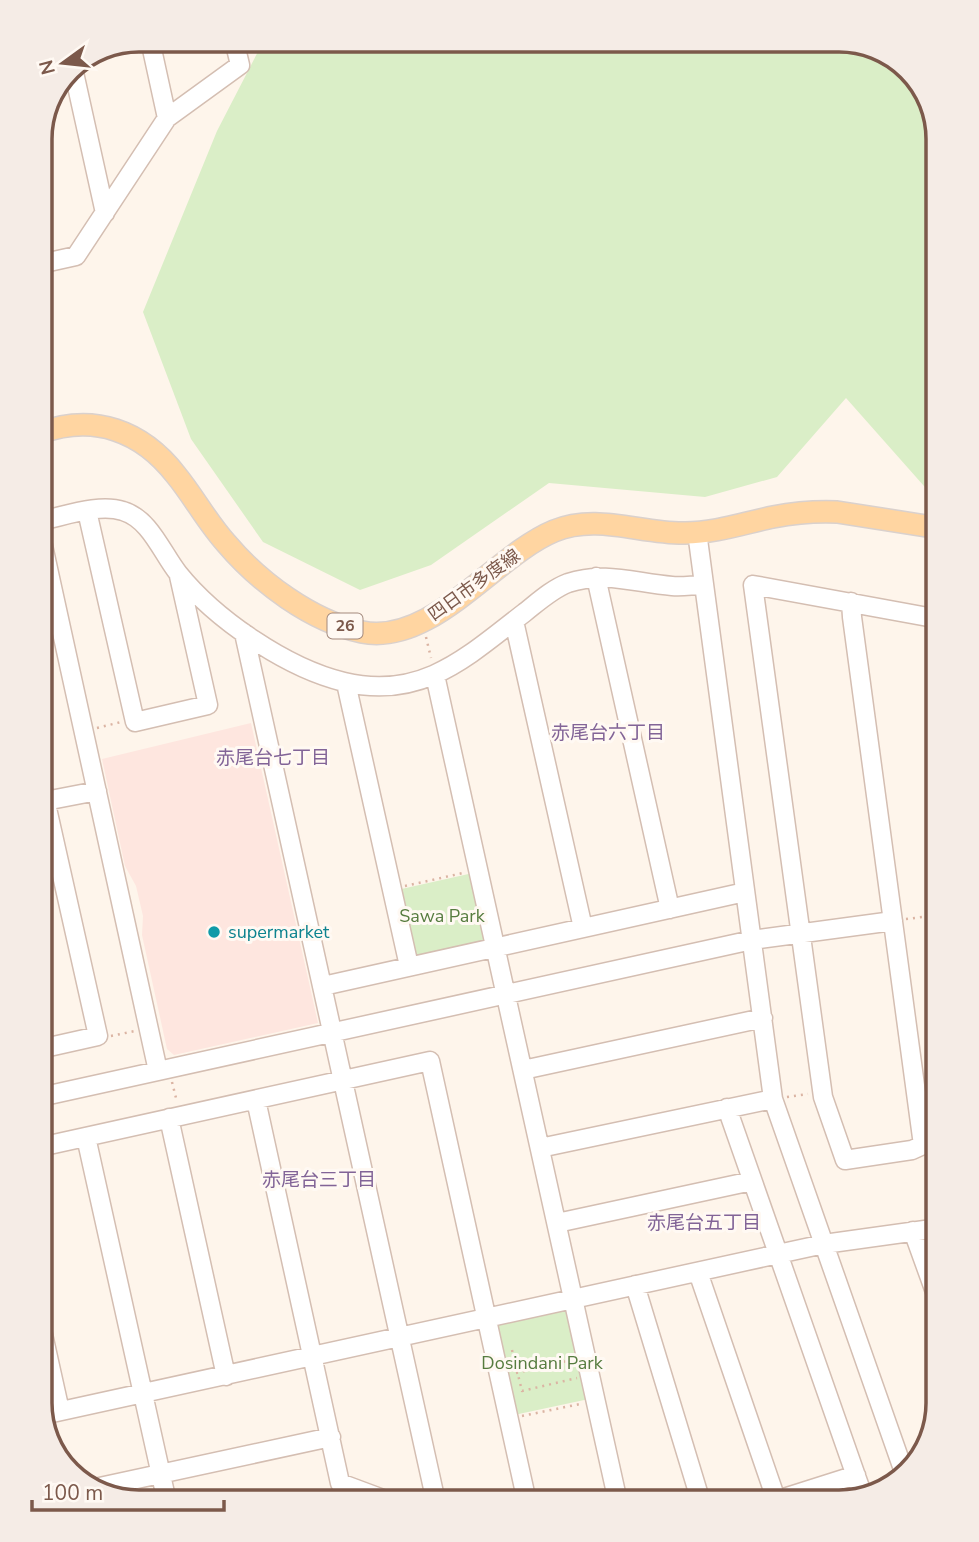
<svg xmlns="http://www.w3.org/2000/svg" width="979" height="1542" font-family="'Nunito Sans','Noto Sans JP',sans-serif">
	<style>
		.commercial { fill: #fee6df }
		.green { fill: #daeec7 }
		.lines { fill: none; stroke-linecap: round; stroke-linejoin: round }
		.minor-casing { stroke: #d4beb2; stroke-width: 21 }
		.major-casing { stroke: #dad1cd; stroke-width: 24 }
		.path { stroke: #dbb4a3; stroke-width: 2.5; stroke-dasharray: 2 5; stroke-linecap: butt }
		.minor { stroke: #fff; stroke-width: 18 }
		.major { stroke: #ffd5a1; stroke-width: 21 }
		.culture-dot { fill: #0f9aa8; stroke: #fff9f3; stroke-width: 2.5 }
		.labels { text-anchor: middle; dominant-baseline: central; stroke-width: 6; stroke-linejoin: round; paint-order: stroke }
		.shield { fill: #fff9f3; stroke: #a3897d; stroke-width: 2 }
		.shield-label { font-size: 16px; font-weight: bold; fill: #7c594b }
		.street-label { font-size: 18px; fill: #7c594b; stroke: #fff9f3 }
		.park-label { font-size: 18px; fill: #567c3f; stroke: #fff9f3 }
		.culture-label { font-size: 18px; fill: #0d838f; stroke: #fff9f3; text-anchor: start }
		.neighbourhood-label { font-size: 19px; fill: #826497; stroke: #fff9f3 }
		.rim { fill: none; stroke: #7c594b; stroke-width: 3.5 }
	</style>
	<rect width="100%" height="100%" fill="#fef5eb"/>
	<path class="commercial" d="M 251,723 L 318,1023 L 174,1055 L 167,1049 L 142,935 L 143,916 L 136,886 L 125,866 L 102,759 Z"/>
	<path class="green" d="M 264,40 L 846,40 L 895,57 L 928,95 L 939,140 L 939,503 L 846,398 L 777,477 L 705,497 L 549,483 L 431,565 L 360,590 L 263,542 L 191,439 L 143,312 L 217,131 Z
		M 473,873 L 487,939 L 485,944 L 416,958 L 397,890 Z
		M 565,1306 L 570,1311 L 589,1399 L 514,1415 L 494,1327 L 497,1322 Z"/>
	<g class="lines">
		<defs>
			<path id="minor" d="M 150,40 L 167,118
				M 73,68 L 105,213
				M 40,264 L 76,256 L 167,118 L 240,65 L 234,40
				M 87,511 L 135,722 L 208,705 L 179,576
				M 40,521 C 65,516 99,503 123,511 C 150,519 162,553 178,573 C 215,619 286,668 344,682 C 422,701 468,656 524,613 C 538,602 552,589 568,583 C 605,571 635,583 672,586 C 683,587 693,585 704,585
				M 697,532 L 773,1099 L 904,1472
				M 596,577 L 670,909
				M 851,602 L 852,617 L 923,1145
				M 514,621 L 583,928
				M 244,633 L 436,1502
				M 435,675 L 618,1502
				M 346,683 L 409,966
				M 40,802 L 97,791
				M 323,986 L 745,892
				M 40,1049 L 98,1036 L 40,777
				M 523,1070 L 763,1018
				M 158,1071 L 752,940 L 893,921
				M 40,1097 L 158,1071 L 40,532
				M 256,1100 L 340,1483 L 391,1502
				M 727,1108 L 863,1496
				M 169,1118 L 226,1376
				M 86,1137 L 167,1502
				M 939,1143 L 923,1145 L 912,1150 L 845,1160 L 823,1097 L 753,585 L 939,619
				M 40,1147 L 430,1061 L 527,1502
				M 540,1148 L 773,1099
				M 557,1223 L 752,1181
				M 913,1231 L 939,1303
				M 698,1272 L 777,1502
				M 635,1285 L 701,1502
				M 40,1321 L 60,1411
				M 43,1415 L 824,1244 L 939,1228
				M 95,1488 L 331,1437
				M 771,1502 L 856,1475"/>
			<path id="major" d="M 40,433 C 94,413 142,431 176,475 C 194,497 207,522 226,543 C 259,582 311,621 362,632 C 432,646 494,556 554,531 C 597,513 641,534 685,533 C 715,533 744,523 773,517 C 794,513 815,511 837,512 L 939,528"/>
		</defs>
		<use href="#minor" class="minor-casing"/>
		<use href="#major" class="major-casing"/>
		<path class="path" d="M 426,637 L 431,658
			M 97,728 L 121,722
			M 405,886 L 463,873
			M 906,919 L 939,915
			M 111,1036 L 135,1031
			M 172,1082 L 177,1102
			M 787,1097 L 808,1094
			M 512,1350 L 522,1391 L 577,1378
			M 516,1373 L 571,1360
			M 522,1416 L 580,1404"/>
		<use href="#minor" class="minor"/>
		<use href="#major" class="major"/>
	</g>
	<circle class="culture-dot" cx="214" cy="932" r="7"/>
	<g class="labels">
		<rect class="shield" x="327.5" y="613.5" width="35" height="25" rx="5"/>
		<g class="shield-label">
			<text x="345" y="626">26</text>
		</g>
		<g class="street-label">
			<text transform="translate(474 585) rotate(-36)">四日市多度線</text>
		</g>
		<g class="park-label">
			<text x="442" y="916">Sawa Park</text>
			<text x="542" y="1363">Dosindani Park</text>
		</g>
		<g class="culture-label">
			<text x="228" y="932">supermarket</text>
		</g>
		<g class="neighbourhood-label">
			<text x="608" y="733">赤尾台六丁目</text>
			<text x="273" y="758">赤尾台七丁目</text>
			<text x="319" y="1180">赤尾台三丁目</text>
			<text x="704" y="1223">赤尾台五丁目</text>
		</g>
	</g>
	<path d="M0 0H979V1542H0ZM139 52H839A87 87 0 0 1 926 139V1403A87 87 0 0 1 839 1490H139A87 87 0 0 1 52 1403V139A87 87 0 0 1 139 52Z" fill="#f5ece6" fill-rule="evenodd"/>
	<path class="rim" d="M139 52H839A87 87 0 0 1 926 139V1403A87 87 0 0 1 839 1490H139A87 87 0 0 1 52 1403V139A87 87 0 0 1 139 52Z"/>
	<g transform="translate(63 63) rotate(255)" stroke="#fff9f3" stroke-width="5" paint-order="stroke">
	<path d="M0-5L12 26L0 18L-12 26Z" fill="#7c594b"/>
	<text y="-10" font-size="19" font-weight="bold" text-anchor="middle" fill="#7c594b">N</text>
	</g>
	<path d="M32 1500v10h192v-10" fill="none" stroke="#7c594b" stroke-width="3.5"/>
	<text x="42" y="1500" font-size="21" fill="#7c594b" stroke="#fff9f3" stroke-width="5" paint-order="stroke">100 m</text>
</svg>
